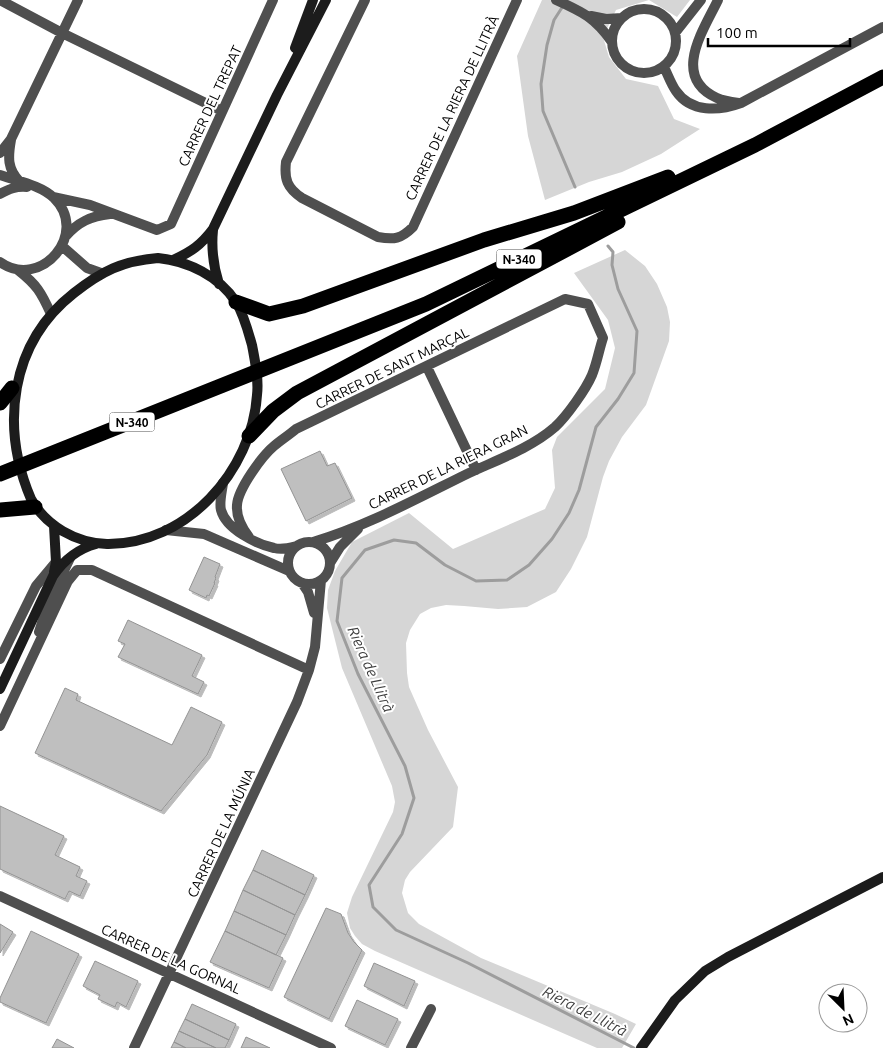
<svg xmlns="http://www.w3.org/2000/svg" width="883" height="1048" font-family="Ubuntu,sans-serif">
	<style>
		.green { fill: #d6d6d6 }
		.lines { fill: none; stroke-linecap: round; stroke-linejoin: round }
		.stream { stroke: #9d9d9d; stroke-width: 3 }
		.building { fill: #bfbfbf; stroke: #939393; filter: url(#shadow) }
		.street { stroke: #4f4f4f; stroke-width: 10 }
		.secondary { stroke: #1c1c1c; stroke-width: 10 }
		.highway { stroke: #000; stroke-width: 15 }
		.labels { text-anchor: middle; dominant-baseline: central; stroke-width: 4; stroke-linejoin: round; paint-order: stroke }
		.shield { fill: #fff; stroke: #4c4c4c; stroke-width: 1 }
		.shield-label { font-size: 12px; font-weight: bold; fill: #000 }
		.street-label { font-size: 14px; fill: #000; stroke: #fff }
		.water-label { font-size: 15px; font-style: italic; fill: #3e3e3e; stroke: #fff }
	</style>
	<defs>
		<filter id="shadow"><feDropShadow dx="3" dy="3" stdDeviation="0" flood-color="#0004"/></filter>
	</defs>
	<rect width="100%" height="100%" fill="#fff"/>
	<path class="green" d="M 542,0 L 690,0 L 677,17 L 649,0 L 616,10 L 603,37 L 609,57 L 626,79 L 658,86 L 674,119 L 700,129 L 661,154 L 622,172 L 589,182 L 545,200 L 528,136 L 517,56 Z
		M 625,250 L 645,266 L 657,284 L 667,307 L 670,322 L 669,341 L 646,405 L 622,437 L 609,461 L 603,477 L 587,537 L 571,569 L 556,592 L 527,607 L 498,609 L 464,606 L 446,605 L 431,608 L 420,614 L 410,630 L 406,643 L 407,673 L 409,687 L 428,730 L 458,787 L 453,827 L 410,872 L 405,880 L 402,893 L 408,913 L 419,924 L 481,958 L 615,1014 L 636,1024 L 622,1048 L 597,1048 L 375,951 L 362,944 L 355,936 L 350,928 L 347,913 L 352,897 L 393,812 L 395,802 L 392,786 L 342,668 L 327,608 L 328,590 L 335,571 L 352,542 L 409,513 L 453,549 L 545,509 L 555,488 L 552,450 L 557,437 L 605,389 L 615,348 L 608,320 L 574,273 Z"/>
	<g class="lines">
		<path class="stream" d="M 563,6 L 554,20 L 547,45 L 541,84 L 543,111 L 575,187
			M 608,246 L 613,252 L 612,265 L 618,289 L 637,331 L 634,373 L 618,399 L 596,427 L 579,490 L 569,513 L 552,539 L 529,565 L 507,580 L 476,581 L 445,565 L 416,543 L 394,540 L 365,550 L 342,578 L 337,621 L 358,674 L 405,766 L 414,798 L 402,834 L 369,885 L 373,907 L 396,930 L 468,963 L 634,1048"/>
	</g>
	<path class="building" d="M 320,451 L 327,466 L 335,463 L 352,498 L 306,521 L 281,469 Z
		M 204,557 L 220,564 L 215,577 L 216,578 L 214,583 L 215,583 L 209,596 L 207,595 L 206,598 L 189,590 Z
		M 128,620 L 202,655 L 192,676 L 204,682 L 198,694 L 118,657 L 125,644 L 118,641 Z
		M 65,688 L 78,694 L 76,700 L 172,745 L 191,707 L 222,722 L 207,755 L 161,811 L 35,753 Z
		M 0,806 L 64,836 L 55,855 L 80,867 L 76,876 L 87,881 L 80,896 L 69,891 L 65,899 L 0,869 Z
		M 262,850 L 314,875 L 305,895 L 253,870 Z
		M 253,870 L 305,895 L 295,915 L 243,890 Z
		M 243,890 L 295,915 L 286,935 L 234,911 Z
		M 326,908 L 341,914 L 348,933 L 354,942 L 362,950 L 329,1019 L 284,997 Z
		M 234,911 L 286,935 L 276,955 L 225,931 Z
		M 0,924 L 13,932 L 0,953 Z
		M 31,931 L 79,954 L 46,1023 L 0,1002 L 0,998 Z
		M 225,931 L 283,958 L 269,988 L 210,962 Z
		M 95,961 L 138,981 L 126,1007 L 117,1002 L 115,1007 L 98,999 L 100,995 L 83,986 Z
		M 374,963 L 415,981 L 404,1006 L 364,986 Z
		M 357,1000 L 398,1019 L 385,1045 L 345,1026 Z
		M 192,1004 L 236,1024 L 229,1040 L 185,1019 Z
		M 185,1019 L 229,1040 L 225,1048 L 216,1048 L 179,1031 Z
		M 179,1031 L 216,1048 L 186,1048 L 174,1042 Z
		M 246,1037 L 270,1048 L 241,1048 Z
		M 57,1039 L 74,1048 L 52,1048 Z
		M 174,1042 L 186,1048 L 171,1048 Z"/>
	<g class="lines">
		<path class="street" d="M 0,0 L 62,33 L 222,111
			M 365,0 L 286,162 C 284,179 287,188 302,198 L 378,237 C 394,240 401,239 413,227 L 517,0
			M 556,0 C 583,12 595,18 612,42
			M 718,0 C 703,31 671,77 717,98 C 723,101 732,102 740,103
			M612 41a32 32 0 1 1 64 0a32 32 0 1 1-64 0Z
			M 591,16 L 606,19 L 622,18
			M 675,33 L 701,0
			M 664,67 C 668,75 671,84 676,91 C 691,113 719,111 741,103 L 883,27
			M 11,140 C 8,157 7,169 20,182
			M 0,153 L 11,139 L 78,0
			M 0,175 C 17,181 41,185 54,198 C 90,233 41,291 0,262
			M 0,194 C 9,189 16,186 27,187
			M 53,197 L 90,205 L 157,230 L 171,224 L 273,0
			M 65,237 C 78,222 91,216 110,214
			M 62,246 L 87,268 L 101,273
			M 18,270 C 37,285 41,292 51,314
			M 427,367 L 476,470
			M 223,483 C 222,492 219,502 221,510 C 226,529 256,544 274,548 C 282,550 289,548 297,546
			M 166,530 L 204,534 L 289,571
			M 249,537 C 242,528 236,517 237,505 C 238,489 262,456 274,446 C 281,440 289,435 296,429 L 565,299 L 588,304 L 603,338 C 599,350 597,363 592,375 C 586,389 567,416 555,427 C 531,448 497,460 469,473 C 418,498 367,526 313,542
			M288 563a21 21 0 1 1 42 0a21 21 0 1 1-42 0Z
			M 330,563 L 340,547 L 358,529
			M 302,583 L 308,592 L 314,613
			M 39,632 L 48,604 L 70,558
			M 0,659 L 36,586 L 56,562
			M 0,726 L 68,581 L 77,570 L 92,570 L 309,670
			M 0,896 L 331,1048
			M 134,1048 L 297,702 L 309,670 L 315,647 L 321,580
			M 411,1048 L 431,1009"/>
		<path class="secondary" d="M 295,48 L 313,0
			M 213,230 C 211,250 213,265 219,284
			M 158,258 C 188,261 219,276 236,302 C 244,315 248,331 252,345 C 255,361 259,379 257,395 C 252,471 186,545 107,544 C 76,543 46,526 31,499 C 0,426 10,343 74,293 C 102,271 122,261 158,258 Z
			M 173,260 C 191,252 201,245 213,229 L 277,95 L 326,0
			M 54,526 L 56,562 L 54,572
			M 0,689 L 53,576 C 64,560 77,549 96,544
			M 641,1048 L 675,1000 L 705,971 L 728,957 L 883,877"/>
		<path class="highway" d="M 236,302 L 269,314 L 303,306 L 484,240 L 574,213 L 668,177
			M 0,403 L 12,388
			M 249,436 L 273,411 L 297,393 L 618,222
			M 0,474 L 426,304 L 755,145 L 883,77
			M 0,510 L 35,507"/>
	</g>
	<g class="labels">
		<g class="shield">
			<rect x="496.5" y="249.5" width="45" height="19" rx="4"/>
			<rect x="109.5" y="412.5" width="45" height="19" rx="4"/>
		</g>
		<g class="shield-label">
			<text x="519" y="259">N-340</text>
			<text x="132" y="422">N-340</text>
		</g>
		<g class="street-label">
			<text transform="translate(210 106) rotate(-65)">CARRER DEL TREPAT</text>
			<text transform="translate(452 108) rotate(-65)">CARRER DE LA RIERA DE LLITRÀ</text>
			<text transform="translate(392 368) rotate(-26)">CARRER DE SANT MARÇAL</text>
			<text transform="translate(448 467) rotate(-26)">CARRER DE LA RIERA GRAN</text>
			<text transform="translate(221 833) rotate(-65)">CARRER DE LA MÚNIA</text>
			<text transform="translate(171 959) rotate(24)">CARRER DE LA GORNAL</text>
		</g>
		<g class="water-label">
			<text transform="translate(371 669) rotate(66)">Riera de Llitrà</text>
			<text transform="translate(585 1011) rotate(27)">Riera de Llitrà</text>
		</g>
	</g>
	<g transform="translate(843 1008) rotate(156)"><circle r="24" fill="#ffffff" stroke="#999999"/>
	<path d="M0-4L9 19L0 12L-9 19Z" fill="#000000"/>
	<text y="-8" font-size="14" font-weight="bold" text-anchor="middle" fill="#000000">N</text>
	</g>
	<path d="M708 38v8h142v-8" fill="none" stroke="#000000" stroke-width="2.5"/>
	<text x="716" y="38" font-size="15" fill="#000000" stroke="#ffffff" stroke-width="4" paint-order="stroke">100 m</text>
</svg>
